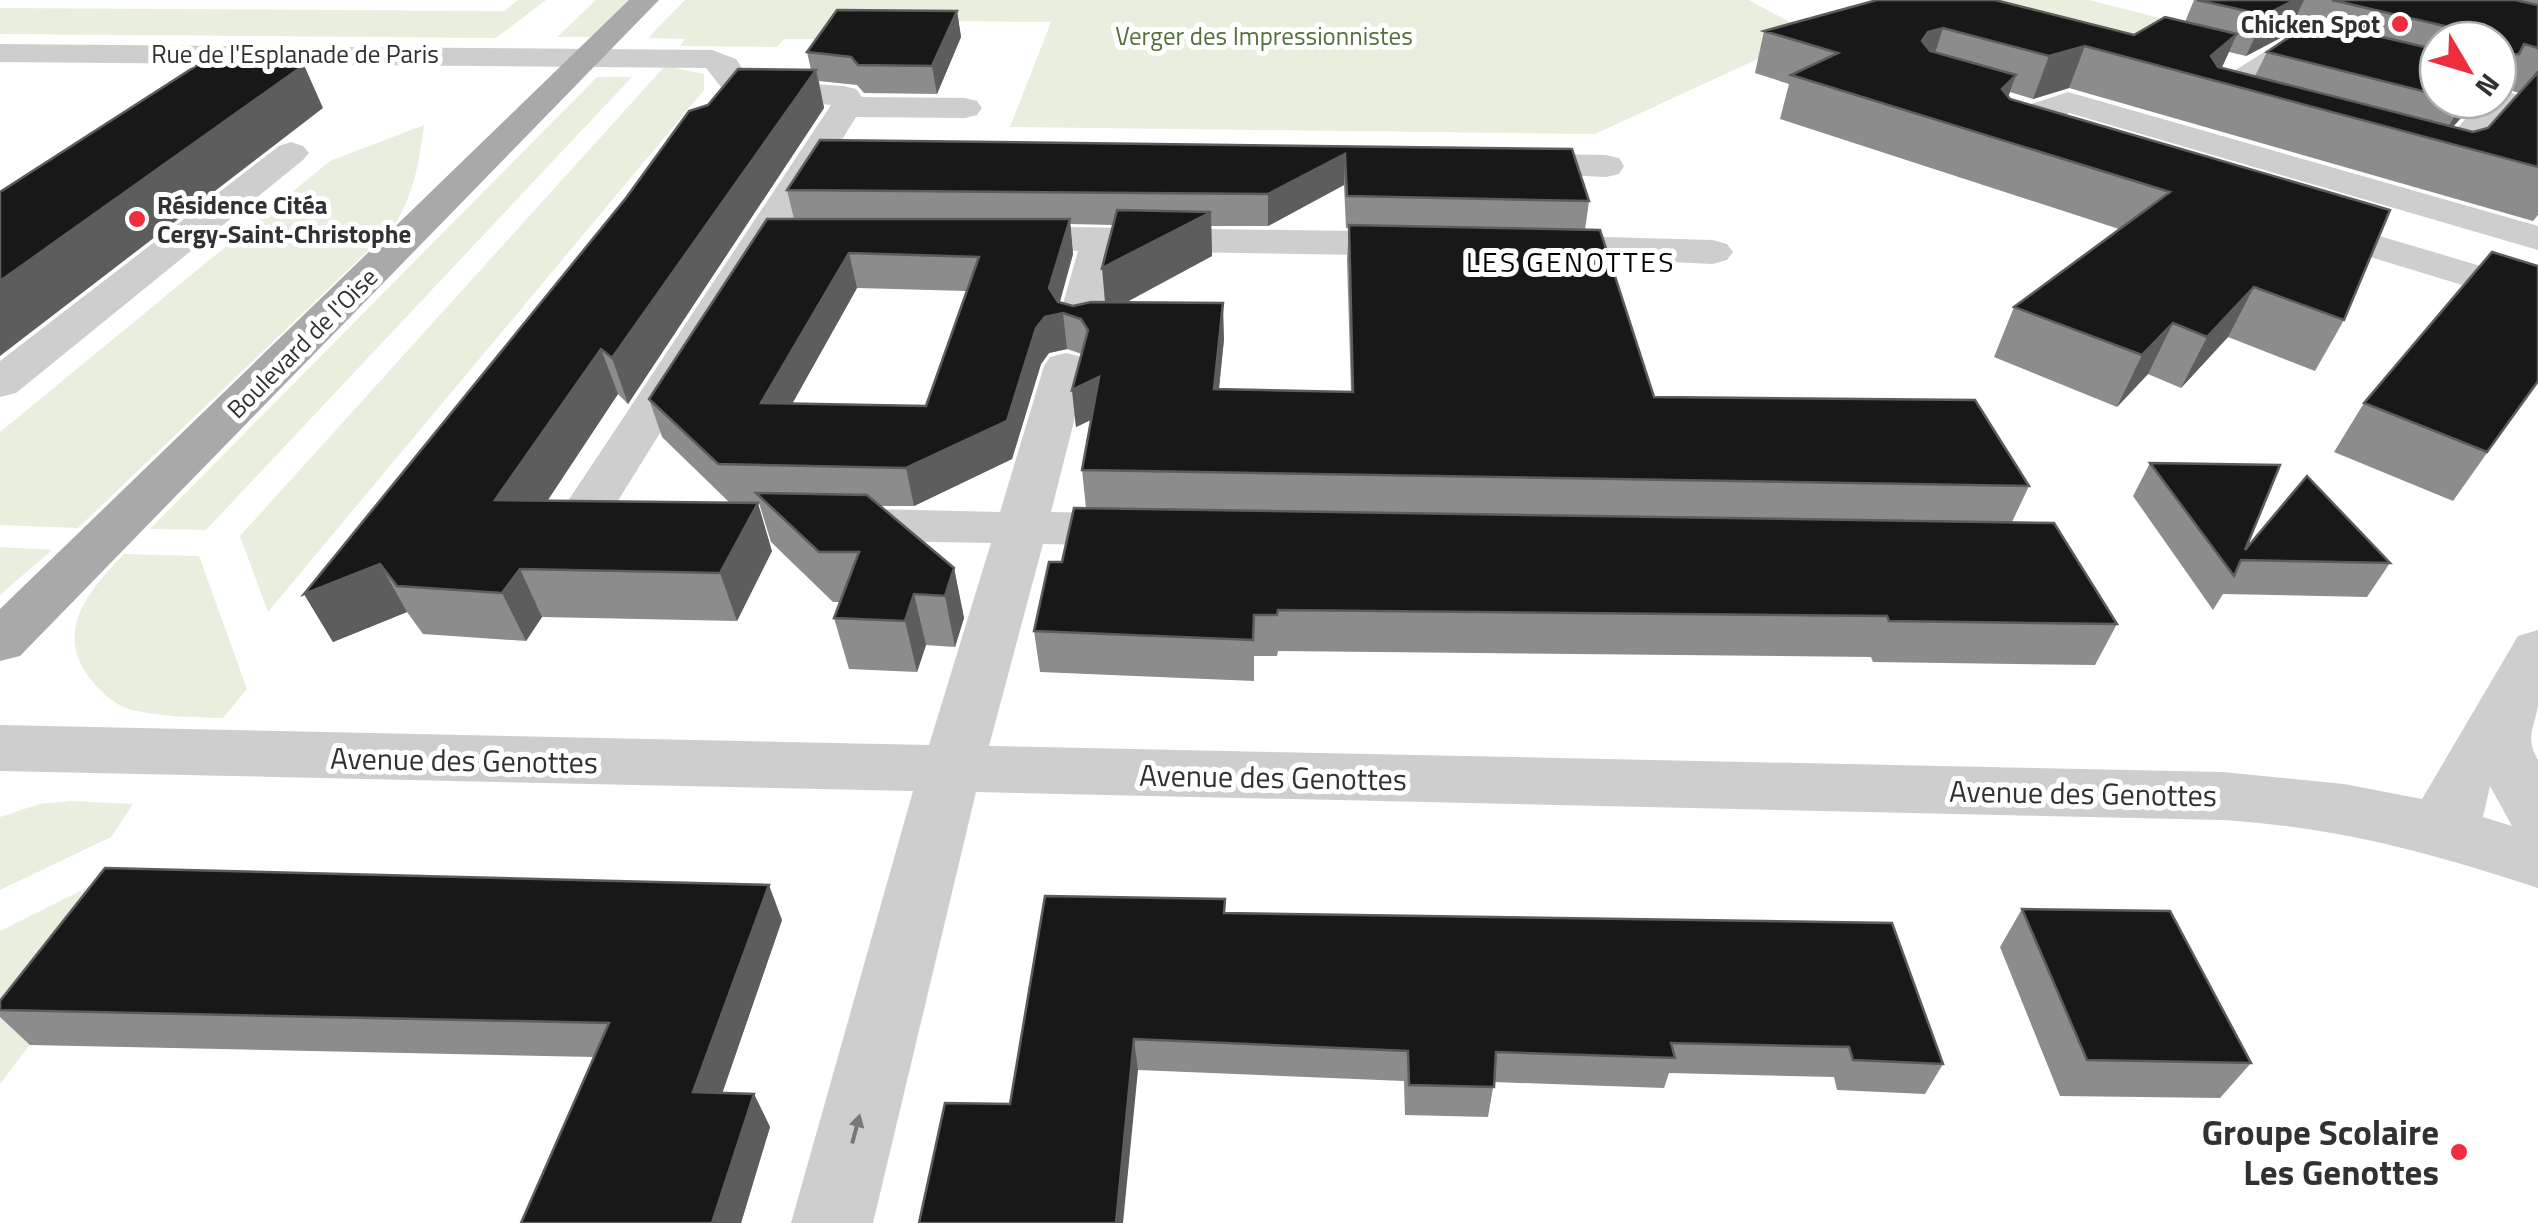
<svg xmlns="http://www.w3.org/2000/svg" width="2538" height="1223" font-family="'Titillium Web',sans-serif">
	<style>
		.green { fill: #e8efdf }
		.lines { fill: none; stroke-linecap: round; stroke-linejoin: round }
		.minor { fill: #cecece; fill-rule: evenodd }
		.major { fill: #a9a9a9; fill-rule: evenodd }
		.wall { fill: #8c8c8c; fill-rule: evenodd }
		.shaded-wall { fill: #5d5d5d }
		.building { fill: #181818; stroke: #5d5d5d; stroke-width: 2.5; fill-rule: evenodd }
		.oneway { fill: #787878 }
		.poi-dot { fill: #ee2d3d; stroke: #fff; stroke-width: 4 }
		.labels { text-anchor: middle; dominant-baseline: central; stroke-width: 10; stroke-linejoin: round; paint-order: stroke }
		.far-poi-label { font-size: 25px; font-weight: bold; fill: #313131; stroke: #fff; text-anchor: end }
		.far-park-label { font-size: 25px; fill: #54703b; stroke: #fff }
		.far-street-label { font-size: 25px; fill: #313131; stroke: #fff }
		.far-neighbourhood-label { font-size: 28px; letter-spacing: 2.5px; fill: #000; stroke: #fff }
		.street-label { font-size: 30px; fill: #313131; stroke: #fff }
		.near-poi-label { font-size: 35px; font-weight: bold; fill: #313131; stroke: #fff; text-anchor: end }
	</style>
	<rect width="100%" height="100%" fill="#fff"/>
	<path class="green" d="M 518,0 L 546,0 L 496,38 L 0,34 L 0,8 L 504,11 Z
		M 596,0 L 631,0 L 592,37 L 557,37 Z
		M 685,0 L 1749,0 L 1812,34 L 1595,134 L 1010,127 L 1051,22 L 859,20 L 844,39 L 784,39 L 777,47 L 680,46 L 685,39 L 648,38 Z
		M 1890,0 L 2089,0 L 2160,18 L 2089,61 Z
		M 665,66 L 704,74 L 704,90 L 268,612 L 240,536 Z
		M 597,77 L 632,77 L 206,530 L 150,529 Z
		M 424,125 C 419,162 414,196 393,227 L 78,528 L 0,525 L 0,432 L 330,161 Z
		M 0,547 L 52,550 L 0,595 Z
		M 124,554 L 199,556 L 247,689 L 223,718 C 193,717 159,717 129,709 C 115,705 101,692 92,681 C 52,632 88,592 124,554 Z
		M 71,801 L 133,804 L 111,837 L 0,890 L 0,817 L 39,804 Z
		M 116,873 L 127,917 L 0,1084 L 0,931 Z"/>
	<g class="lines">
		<path class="minor" d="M 2287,38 L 2438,75 L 2438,95 L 2292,58 L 2238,96 L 2257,101 L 2262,108 L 2257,115 L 2245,118 L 2200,106 L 2196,99 L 2200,92 Z
			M 0,44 L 712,50 L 736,59 L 750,80 L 844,86 L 856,89 L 862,97 L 965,98 L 977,101 L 982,108 L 977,115 L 965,118 L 856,117 L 616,504 L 653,509 L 661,520 L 653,531 C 624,539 592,538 563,530 L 556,519 L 831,105 L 728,96 L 706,68 L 0,62 Z
			M 2498,90 L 2515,94 L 2519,101 L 2458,171 C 2440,175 2408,169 2396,154 L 2402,147 L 2414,143 L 2438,150 L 2482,100 L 2498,100 Z
			M 2068,92 L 2538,226 L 2538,250 L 2069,113 C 2044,122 2021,147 1995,140 L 1990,133 L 2022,107 Z
			M 291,142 L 303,146 L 309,153 L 303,160 L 16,393 L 0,397 L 0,361 L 279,146 Z
			M 1504,153 L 1606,155 L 1619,158 L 1624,166 L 1619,174 L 1606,177 L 1491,172 L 1486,164 L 1491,156 Z
			M 2302,213 L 2538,283 L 2538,308 L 2288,232 L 2283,224 L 2288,216 Z
			M 997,226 L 1421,232 L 1435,236 L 1441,244 L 1435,252 L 1421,256 L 1117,251 L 1099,325 L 1093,334 L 1078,338 L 1063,334 L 1057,325 L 1078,251 L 983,246 L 978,238 L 983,230 Z
			M 1532,235 L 1713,240 L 1727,244 L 1733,252 L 1727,260 L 1713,264 L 1518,255 L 1512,247 L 1518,239 Z
			M 1066,353 L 1082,357 L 1088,366 L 1051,512 L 1143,514 L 1161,519 L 1169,530 L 1161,541 L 1143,546 L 1043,544 L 989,746 L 2223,772 L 2344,784 L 2422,799 L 2518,636 L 2538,630 C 2538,654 2538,682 2538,706 C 2534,728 2525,738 2538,760 L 2538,888 C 2427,852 2341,828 2223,820 L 976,792 L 873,1223 L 791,1223 L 913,791 L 0,771 L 0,725 L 929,745 L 991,543 L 831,540 L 813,535 L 805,524 L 813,513 L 831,508 L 1000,512 L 1044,366 L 1050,357 ZM 2490,786 L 2512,826 L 2483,817 Z"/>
		<path class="major" d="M 629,0 L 659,0 L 20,656 L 0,661 L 0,609 Z"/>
	</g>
	<path class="wall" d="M 1877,0 L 2134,35 L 2185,22 L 2194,0 L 2538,0 L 2538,215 L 2533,221 L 2069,88 L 2033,99 L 2010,92 L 2008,97 L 2010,99 L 2390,210 L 2344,320 L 2315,371 L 2228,337 L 2181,388 L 2148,374 L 2117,407 L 1994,357 L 2014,307 L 2119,229 L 1780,119 L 1789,84 L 1755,73 L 1764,31 ZM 2288,34 L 2291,35 L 2267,52 L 2255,76 L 2222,67 L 2229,52 L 2246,56 ZM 2438,40 L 2498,40 L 2498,90 L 2500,87 L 2519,93 L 2488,128 L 2473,132 L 2453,127 L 2477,100 L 2438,100 Z
		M 957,11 L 961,37 L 937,94 L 864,93 L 857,85 L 819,81 L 824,108 L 628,404 L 618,394 L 547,500 L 772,551 L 737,621 L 542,617 L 526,641 L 423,634 L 407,612 L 333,642 L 304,594 L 811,70 L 807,52 Z
		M 1572,149 L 1589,201 L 1585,230 L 1654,397 L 2029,486 L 2012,522 L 2117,624 L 2095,665 L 1873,662 L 1871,657 L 1278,651 L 1277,656 L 1254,656 L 1254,681 L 1040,672 L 1034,631 L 1062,562 L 1086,508 L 1082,470 L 1091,420 L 1076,427 L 1072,390 L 1082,354 L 1067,349 L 1049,353 L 1041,364 L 1012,459 L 914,506 L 880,506 L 954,568 L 964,618 L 955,647 L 926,645 L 917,672 L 849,669 L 834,618 L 840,602 L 833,602 L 771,542 L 759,503 L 730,503 L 662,437 L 649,399 L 794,219 L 787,190 ZM 1344,185 L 1346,228 L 1349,228 L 1347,259 L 1351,392 L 1219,389 L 1224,339 L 1127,302 L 1212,256 L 1211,226 L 1268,226 ZM 1070,224 L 1113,225 L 1105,302 L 1073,306 L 1060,302 L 1073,254 ZM 857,288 L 967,291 L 926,406 L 792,403 Z
		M 2538,381 L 2453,501 L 2334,452 L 2364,403 Z
		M 2150,463 L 2245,550 L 2390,563 L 2367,597 L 2223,594 L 2213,610 L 2133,496 Z
		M 2022,909 L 2251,1063 L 2220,1098 L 2060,1096 L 2000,947 Z
		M 1226,913 L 1943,1064 L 1925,1094 L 1837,1090 L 1834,1077 L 1669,1073 L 1664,1088 L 1494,1082 L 1488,1117 L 1405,1115 L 1404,1081 L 1138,1070 L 1010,1104 Z
		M 782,920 L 722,1093 L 754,1094 L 770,1127 L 741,1223 L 521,1223 L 594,1057 L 30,1045 L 0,1017 L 0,1001 Z"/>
	<path class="shaded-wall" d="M 2295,0 L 2304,0 L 2288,34 L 2246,56 L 2265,15 Z
		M 957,11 L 961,37 L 937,94 L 932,66 Z
		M 1943,28 L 1930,69 L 1922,41 L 1928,32 Z
		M 2237,34 L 2218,76 L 2211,56 Z
		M 2085,46 L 2069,88 L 2033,99 L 2049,56 Z
		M 304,65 L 323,108 L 0,356 L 0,281 Z
		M 816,70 L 824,108 L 628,404 L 612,358 Z
		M 2016,75 L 2000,119 L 2002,89 Z
		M 2464,100 L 2477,100 L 2440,141 Z
		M 1345,154 L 1344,185 L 1268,226 L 1268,194 Z
		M 1211,212 L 1212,256 L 1106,313 L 1102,268 Z
		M 1070,219 L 1073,254 L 1056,315 L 1063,313 L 1067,349 L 1049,353 L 1041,364 L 1012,459 L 914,506 L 906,468 Z
		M 849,253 L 857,288 L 772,440 L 761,403 Z
		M 2254,287 L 2228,337 L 2181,388 L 2207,337 Z
		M 1223,303 L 1224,339 L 1215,426 L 1214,389 Z
		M 2173,323 L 2148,374 L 2117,407 L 2142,355 Z
		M 601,349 L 618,394 L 517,547 L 495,500 Z
		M 1099,377 L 1103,414 L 1076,427 L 1072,390 Z
		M 758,503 L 772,551 L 737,621 L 720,573 Z
		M 380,564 L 407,612 L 333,642 L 304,594 Z
		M 954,568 L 964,618 L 955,647 L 945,596 Z
		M 520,569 L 542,617 L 526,641 L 502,593 Z
		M 914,594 L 926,645 L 917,672 L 905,621 Z
		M 769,885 L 782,920 L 711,1126 L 693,1092 Z
		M 1134,1039 L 1138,1070 L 1123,1223 L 1116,1223 Z
		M 754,1094 L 770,1127 L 741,1223 L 712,1223 Z"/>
	<path class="building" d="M 1877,0 L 1995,0 L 2134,35 L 2165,17 L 2237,34 L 2211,56 L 2218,67 L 2473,132 L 2488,128 L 2538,72 L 2538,167 L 2085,46 L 2049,56 L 1943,28 L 1928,32 L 1922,41 L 1930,51 L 2016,75 L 2002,89 L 2010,99 L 2390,210 L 2344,320 L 2254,287 L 2207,337 L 2173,323 L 2142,355 L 2014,307 L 2170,192 L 1791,75 L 1838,53 L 1764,31 Z
		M 2197,0 L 2295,0 L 2265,15 Z
		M 2332,0 L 2515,0 L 2538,5 L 2538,48 L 2524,44 L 2519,54 L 2504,55 L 2498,62 L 2498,40 L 2464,40 L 2462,30 Z
		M 837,10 L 957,11 L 932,66 L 858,65 L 851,57 L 807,52 Z
		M 2313,21 L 2438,50 L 2438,95 L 2267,52 Z
		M 199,64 L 304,65 L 0,281 L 0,192 Z
		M 738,69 L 816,70 L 612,358 L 601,349 L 495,500 L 758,503 L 720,573 L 520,569 L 502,593 L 397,586 L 380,564 L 304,594 L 626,198 L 689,111 L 708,105 Z
		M 820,140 L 1572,149 L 1589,201 L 1347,196 L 1345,154 L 1268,194 L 787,190 Z
		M 1117,210 L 1211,212 L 1102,268 Z
		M 767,219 L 1070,219 L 1049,288 L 1058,302 L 1073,306 L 1091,302 L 1223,303 L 1214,389 L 1353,392 L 1349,225 L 1600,230 L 1654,397 L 1975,400 L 2029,486 L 1082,470 L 1099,377 L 1072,390 L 1088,330 L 1081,319 L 1063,313 L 1045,317 L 1036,328 L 1007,421 L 906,468 L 718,464 L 649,399 ZM 849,253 L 979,257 L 926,406 L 761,403 Z
		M 2492,252 L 2538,266 L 2538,381 L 2487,452 L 2364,403 Z
		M 2150,463 L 2280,465 L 2245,550 L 2307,476 L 2390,563 L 2241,560 L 2234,576 Z
		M 756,493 L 867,495 L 954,568 L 945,596 L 914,594 L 905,621 L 834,618 L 859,552 L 819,552 Z
		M 1074,508 L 2054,523 L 2117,624 L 1889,621 L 1887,616 L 1278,610 L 1277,615 L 1254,615 L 1253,640 L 1034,631 L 1049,562 L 1062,562 Z
		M 105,868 L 769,885 L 693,1092 L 754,1094 L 712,1223 L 521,1223 L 609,1023 L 0,1010 L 0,1001 Z
		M 1045,896 L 1225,899 L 1224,913 L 1892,923 L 1943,1064 L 1853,1060 L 1849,1047 L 1671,1043 L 1675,1058 L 1496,1052 L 1494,1087 L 1409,1085 L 1408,1051 L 1134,1039 L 1116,1223 L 919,1223 L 945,1103 L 1010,1104 Z
		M 2022,909 L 2170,911 L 2251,1063 L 2087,1060 Z"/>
	<defs><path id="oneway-solid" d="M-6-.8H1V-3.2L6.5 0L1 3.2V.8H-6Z" transform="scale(2.5)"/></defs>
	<use class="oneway" href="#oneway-solid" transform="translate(856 1129) rotate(-75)"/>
	<g class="poi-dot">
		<circle cx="2400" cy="24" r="10"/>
		<circle cx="137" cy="219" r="10"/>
		<circle cx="2459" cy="1152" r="10"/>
	</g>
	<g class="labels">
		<g class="far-poi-label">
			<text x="2380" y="24">Chicken Spot</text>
			<text x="157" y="205" text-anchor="start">Résidence Citéa<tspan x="157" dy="29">Cergy-Saint-Christophe</tspan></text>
		</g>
		<g class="far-park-label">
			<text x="1264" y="36">Verger des Impressionnistes</text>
		</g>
		<g class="far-street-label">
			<text x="295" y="54">Rue de l'Esplanade de Paris</text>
			<text transform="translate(302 343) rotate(-45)">Boulevard de l'Oise</text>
		</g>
		<g class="far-neighbourhood-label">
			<text x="1571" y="261">LES GENOTTES</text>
		</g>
		<g class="street-label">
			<text transform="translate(464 760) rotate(1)">Avenue des Genottes</text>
			<text transform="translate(1273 777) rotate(1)">Avenue des Genottes</text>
			<text transform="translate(2083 793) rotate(1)">Avenue des Genottes</text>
		</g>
		<g class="near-poi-label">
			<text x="2439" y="1132">Groupe Scolaire<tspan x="2439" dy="40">Les Genottes</tspan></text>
		</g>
	</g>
	<g transform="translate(2468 70) rotate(128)"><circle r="48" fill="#ffffff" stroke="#adadad" stroke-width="2.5"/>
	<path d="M0-8L18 38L0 25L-18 38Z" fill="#ee2d3d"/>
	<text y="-15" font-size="28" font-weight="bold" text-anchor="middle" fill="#313131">N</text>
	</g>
</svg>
